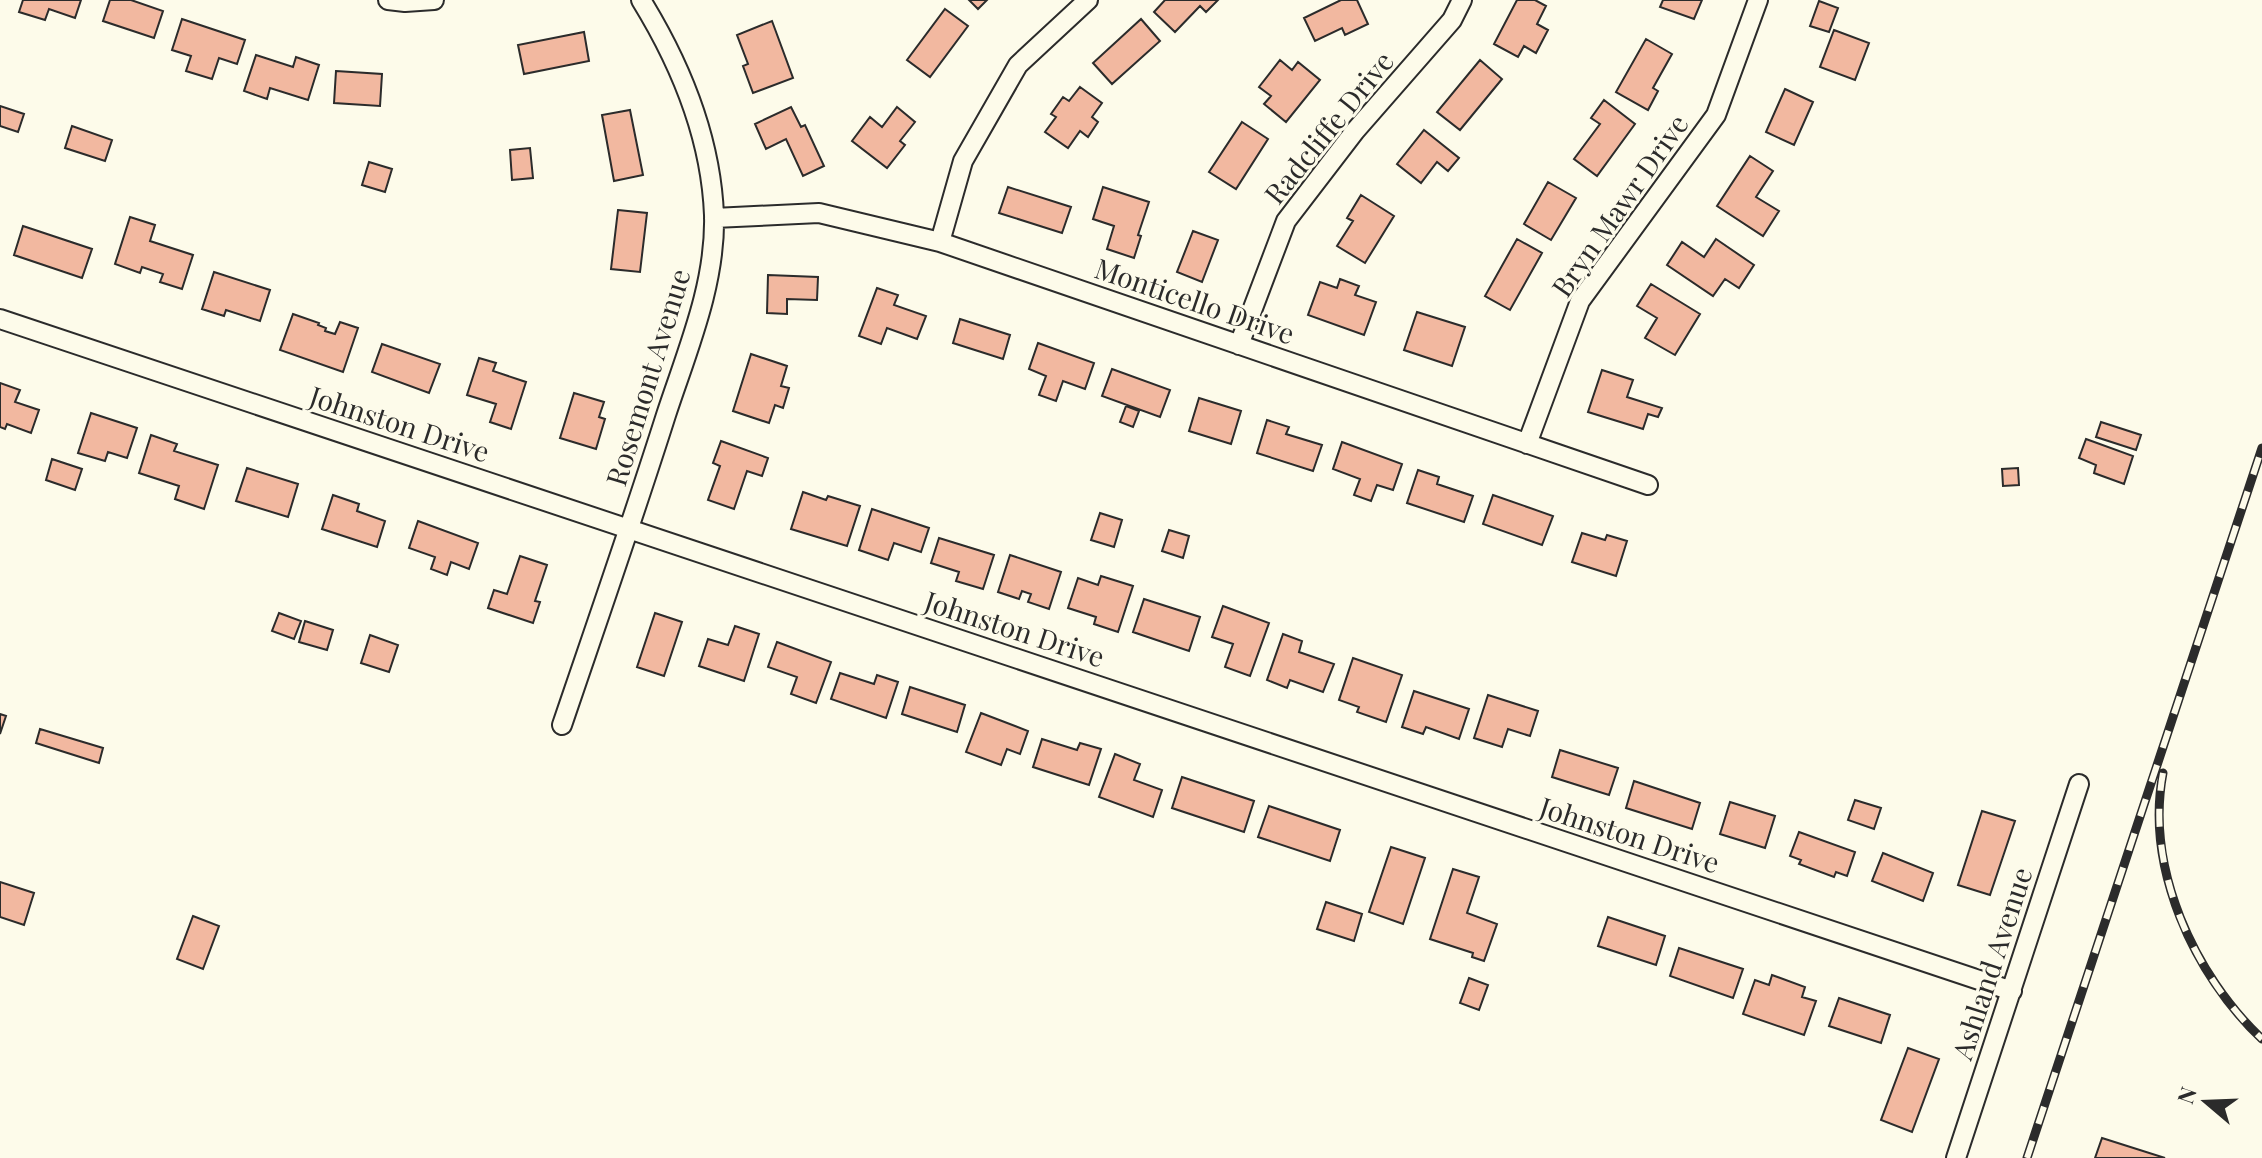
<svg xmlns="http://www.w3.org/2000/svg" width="2262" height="1158" font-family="'Playfair Display',serif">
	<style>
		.building { fill: #f2b8a0; stroke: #2b2b2b; stroke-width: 2 }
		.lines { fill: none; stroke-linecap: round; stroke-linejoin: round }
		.minor-casing { stroke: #2b2b2b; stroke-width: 22 }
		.minor { stroke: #fdfbea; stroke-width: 18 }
		.rail-casing { stroke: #2b2b2b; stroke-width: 9 }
		.rail { stroke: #fdfbea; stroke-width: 6; stroke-dasharray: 18; stroke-linecap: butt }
		.labels { text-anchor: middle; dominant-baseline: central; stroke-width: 6; stroke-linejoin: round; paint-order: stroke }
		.street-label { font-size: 28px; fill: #2b2b2b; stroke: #fdfbea }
	</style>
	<rect width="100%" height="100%" fill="#fdfbea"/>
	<path class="building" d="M 23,0 L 81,0 L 75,18 L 49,9 L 45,20 L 19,12 Z
		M 110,0 L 131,0 L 163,11 L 154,38 L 103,21 Z
		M 969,0 L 987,0 L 978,9 Z
		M 1165,0 L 1218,0 L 1206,12 L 1200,6 L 1175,32 L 1154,12 Z
		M 1341,0 L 1357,0 L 1368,24 L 1345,35 L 1342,28 L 1315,41 L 1304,18 Z
		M 1517,0 L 1535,0 L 1546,6 L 1537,24 L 1548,30 L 1536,53 L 1524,46 L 1518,57 L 1494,44 Z
		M 1663,0 L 1702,0 L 1694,19 L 1660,7 Z
		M 1819,1 L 1838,8 L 1829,32 L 1810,26 Z
		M 945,9 L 968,26 L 930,77 L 907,60 Z
		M 182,19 L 245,40 L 237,64 L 219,58 L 212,79 L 186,71 L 191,56 L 172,50 Z
		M 1141,19 L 1160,41 L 1112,84 L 1093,63 Z
		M 772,21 L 793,78 L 753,93 L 743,66 L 748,64 L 737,35 Z
		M 1834,30 L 1869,43 L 1855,80 L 1820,67 Z
		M 584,32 L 589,61 L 524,74 L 518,45 Z
		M 1646,39 L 1672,54 L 1653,88 L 1658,91 L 1648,110 L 1616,92 Z
		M 256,55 L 293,67 L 296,57 L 319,65 L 308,100 L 270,88 L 267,99 L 244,91 Z
		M 1280,60 L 1292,70 L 1298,62 L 1320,80 L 1286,122 L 1264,104 L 1271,96 L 1259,87 Z
		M 1480,60 L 1502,79 L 1460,130 L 1437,112 Z
		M 336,71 L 382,74 L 380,106 L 334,103 Z
		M 1080,87 L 1102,103 L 1092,117 L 1098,122 L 1088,137 L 1080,131 L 1068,148 L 1045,132 L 1056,117 L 1051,114 L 1063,97 L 1069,101 Z
		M 1785,89 L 1813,102 L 1794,145 L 1766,132 Z
		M 1604,100 L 1635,124 L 1597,176 L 1574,159 L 1600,124 L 1591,118 Z
		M 0,106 L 24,114 L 18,132 L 0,126 Z
		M 791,107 L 801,127 L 805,125 L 824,166 L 803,176 L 786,139 L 766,149 L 755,124 Z
		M 897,107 L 915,122 L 900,141 L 905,145 L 887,168 L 852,141 L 870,117 L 882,127 Z
		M 630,110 L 643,175 L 614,181 L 602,115 Z
		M 1242,122 L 1268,139 L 1236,189 L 1209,172 Z
		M 72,126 L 112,140 L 105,161 L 65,148 Z
		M 1424,130 L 1459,158 L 1448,171 L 1437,162 L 1421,183 L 1397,164 Z
		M 530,148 L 533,178 L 512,180 L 510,150 Z
		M 1750,156 L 1773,171 L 1756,197 L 1779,211 L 1763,236 L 1717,206 Z
		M 369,162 L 392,169 L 385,192 L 362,185 Z
		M 1548,182 L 1576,198 L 1551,240 L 1524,224 Z
		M 1008,187 L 1071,207 L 1062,233 L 999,213 Z
		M 1103,187 L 1149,202 L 1138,235 L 1141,236 L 1134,258 L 1107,249 L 1114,226 L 1093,219 Z
		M 1361,195 L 1394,216 L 1365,263 L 1337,246 L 1353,221 L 1347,218 Z
		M 618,210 L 647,213 L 640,272 L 611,269 Z
		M 130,217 L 155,225 L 150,241 L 193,255 L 182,289 L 160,282 L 163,274 L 142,267 L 140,273 L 115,264 Z
		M 23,226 L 92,249 L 82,278 L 14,255 Z
		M 1193,231 L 1218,240 L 1202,282 L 1177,272 Z
		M 1517,239 L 1542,253 L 1510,310 L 1485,296 Z
		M 1716,239 L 1754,265 L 1739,288 L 1725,279 L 1713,296 L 1667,265 L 1682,242 L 1704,257 Z
		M 214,272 L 270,290 L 260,321 L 226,310 L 224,316 L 202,309 Z
		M 768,275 L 818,277 L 817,300 L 787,299 L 787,314 L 767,313 Z
		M 1340,279 L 1359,286 L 1355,295 L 1376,302 L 1364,335 L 1308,315 L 1320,282 L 1337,288 Z
		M 1651,284 L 1700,314 L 1675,355 L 1645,338 L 1657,318 L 1637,306 Z
		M 877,288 L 898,295 L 894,305 L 926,316 L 917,339 L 887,328 L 881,344 L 859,336 Z
		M 1417,312 L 1465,327 L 1452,366 L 1404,350 Z
		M 293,314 L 319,323 L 318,325 L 326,328 L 325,331 L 335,334 L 340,322 L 358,328 L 343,372 L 280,350 Z
		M 960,319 L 1010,335 L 1003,359 L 953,343 Z
		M 1038,343 L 1094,363 L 1085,389 L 1063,381 L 1056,401 L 1039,395 L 1046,376 L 1029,369 Z
		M 382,344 L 440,364 L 429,393 L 372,372 Z
		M 751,354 L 787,366 L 781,386 L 789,388 L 783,408 L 775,405 L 769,423 L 733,411 Z
		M 479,358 L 496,363 L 493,371 L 526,382 L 511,429 L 490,422 L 496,404 L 467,395 Z
		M 1112,369 L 1170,390 L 1160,417 L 1102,396 Z
		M 1602,370 L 1633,380 L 1627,397 L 1662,408 L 1658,417 L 1648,414 L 1643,429 L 1588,412 Z
		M 0,383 L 20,390 L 15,402 L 39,410 L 31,433 L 7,424 L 5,429 L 0,427 Z
		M 574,393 L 604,402 L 599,417 L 605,419 L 596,449 L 560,438 Z
		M 1199,398 L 1241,411 L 1231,444 L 1189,431 Z
		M 1126,406 L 1139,411 L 1133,427 L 1120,422 Z
		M 91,413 L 137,428 L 127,458 L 108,452 L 105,461 L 78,453 Z
		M 1267,420 L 1289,427 L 1286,434 L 1322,445 L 1313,471 L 1257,453 Z
		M 2101,422 L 2141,435 L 2136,450 L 2096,437 Z
		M 151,435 L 177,444 L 174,451 L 218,465 L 204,509 L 175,499 L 179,486 L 139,473 Z
		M 2086,439 L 2133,456 L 2124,484 L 2094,473 L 2096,465 L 2079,458 Z
		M 721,441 L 768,458 L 762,476 L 747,471 L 734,509 L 708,500 L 720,466 L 713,463 Z
		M 1342,442 L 1402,464 L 1393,490 L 1377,485 L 1371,501 L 1354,495 L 1360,479 L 1333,469 Z
		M 52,459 L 82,469 L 75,490 L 46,480 Z
		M 247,468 L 298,484 L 288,517 L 236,501 Z
		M 2018,468 L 2019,485 L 2003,486 L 2002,469 Z
		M 1418,470 L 1439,477 L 1437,484 L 1473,496 L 1464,522 L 1407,503 Z
		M 803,492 L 826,500 L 828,496 L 860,506 L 847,546 L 791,529 Z
		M 333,495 L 359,504 L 357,511 L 385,521 L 377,547 L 322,529 Z
		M 1493,495 L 1553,516 L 1542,545 L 1483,524 Z
		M 872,509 L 929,528 L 921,552 L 894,543 L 888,560 L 859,550 Z
		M 1100,513 L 1122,520 L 1114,547 L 1091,540 Z
		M 418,521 L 478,543 L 469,569 L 451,562 L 447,575 L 431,569 L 435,557 L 409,548 Z
		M 1169,530 L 1189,536 L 1183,558 L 1162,551 Z
		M 1582,533 L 1605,540 L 1607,535 L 1627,541 L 1616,576 L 1572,562 Z
		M 939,538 L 994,555 L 983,589 L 956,581 L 959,572 L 931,563 Z
		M 1010,555 L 1061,572 L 1049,609 L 1028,602 L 1031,594 L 1022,591 L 1019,599 L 998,592 Z
		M 520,556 L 547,565 L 535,601 L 540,602 L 533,623 L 488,608 L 494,590 L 507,594 Z
		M 1101,576 L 1133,586 L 1118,632 L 1094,624 L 1096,617 L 1068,608 L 1078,578 L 1098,585 Z
		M 1144,599 L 1200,617 L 1189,651 L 1133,632 Z
		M 1223,606 L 1269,623 L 1250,676 L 1225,667 L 1233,644 L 1212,637 Z
		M 279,613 L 301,621 L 294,639 L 272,631 Z
		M 655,613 L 682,622 L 664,676 L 637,667 Z
		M 305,621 L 333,630 L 327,650 L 299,642 Z
		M 735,626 L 759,634 L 744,681 L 699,666 L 708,639 L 728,645 Z
		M 1283,634 L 1302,641 L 1299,652 L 1334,664 L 1323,692 L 1290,680 L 1287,688 L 1267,680 Z
		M 370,635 L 398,645 L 389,672 L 361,663 Z
		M 777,642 L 831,662 L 816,703 L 791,694 L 797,677 L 768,667 Z
		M 1353,658 L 1402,675 L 1386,722 L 1357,712 L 1359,707 L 1339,700 Z
		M 840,673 L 874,684 L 877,675 L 898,682 L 886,718 L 831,699 Z
		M 910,687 L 965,705 L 957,732 L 902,714 Z
		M 1414,691 L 1469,709 L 1459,739 L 1426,727 L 1423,734 L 1402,727 Z
		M 1488,695 L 1538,711 L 1530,736 L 1508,729 L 1502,747 L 1474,738 Z
		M 981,713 L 1028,731 L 1020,754 L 1007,749 L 1001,765 L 966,752 Z
		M 0,714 L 6,716 L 0,734 Z
		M 40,729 L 103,748 L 99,763 L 36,743 Z
		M 1042,739 L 1077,750 L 1080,743 L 1101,749 L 1089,785 L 1033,767 Z
		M 1560,750 L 1618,768 L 1609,795 L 1552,777 Z
		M 1115,754 L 1140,764 L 1134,780 L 1162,790 L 1153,817 L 1099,797 Z
		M 1182,777 L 1254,801 L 1244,832 L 1172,808 Z
		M 1634,781 L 1700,803 L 1692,829 L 1626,808 Z
		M 1855,800 L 1881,808 L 1874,829 L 1848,820 Z
		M 1730,802 L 1775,816 L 1765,848 L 1720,834 Z
		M 1269,806 L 1340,830 L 1330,861 L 1258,837 Z
		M 1982,811 L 2015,821 L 1990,895 L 1958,885 Z
		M 1799,832 L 1855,852 L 1847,876 L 1836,872 L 1834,877 L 1799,864 L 1801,860 L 1790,856 Z
		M 1391,847 L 1425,858 L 1403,924 L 1369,912 Z
		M 1883,853 L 1933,873 L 1923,901 L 1872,881 Z
		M 1453,869 L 1479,877 L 1467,913 L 1497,924 L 1484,961 L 1472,957 L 1473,953 L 1430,939 Z
		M 0,882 L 34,893 L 24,925 L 0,917 Z
		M 1326,902 L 1362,914 L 1354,941 L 1317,929 Z
		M 193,916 L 219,926 L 203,969 L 177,959 Z
		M 1608,917 L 1665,936 L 1656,965 L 1598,946 Z
		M 1679,948 L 1743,969 L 1733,998 L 1670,976 Z
		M 1772,975 L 1805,987 L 1802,997 L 1816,1001 L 1804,1035 L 1743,1014 L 1755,980 L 1769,985 Z
		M 1469,978 L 1488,985 L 1479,1010 L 1460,1003 Z
		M 1839,998 L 1890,1015 L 1881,1043 L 1829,1026 Z
		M 1908,1048 L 1939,1059 L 1912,1132 L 1881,1120 Z
		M 2102,1138 L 2165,1158 L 2095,1158 Z"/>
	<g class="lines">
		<defs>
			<path id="minor" d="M 388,0 L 405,2 L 434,0
				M 714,218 L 819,213 L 940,242 L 1648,485
				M 940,242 L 963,161 L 1018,65 L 1088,0
				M 0,319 L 2012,991
				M 1239,345 L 1286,221 L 1355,131 L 1452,20 L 1462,0
				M 1527,444 L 1580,301 L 1716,115 L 1758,0
				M 562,725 C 597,622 633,519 666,415 C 687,351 716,284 714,215 C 711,139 681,65 641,0
				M 1956,1158 L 2079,784"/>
		</defs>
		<use href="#minor" class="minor-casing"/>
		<use href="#minor" class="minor"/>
		<defs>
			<path id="rail" d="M 2163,773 C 2145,868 2194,975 2262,1039
				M 2027,1158 L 2262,448"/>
		</defs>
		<use href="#rail" class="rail-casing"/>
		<use href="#rail" class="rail"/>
	</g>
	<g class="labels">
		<g class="street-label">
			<text transform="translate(1328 127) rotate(-51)">Radcliffe Drive</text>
			<text transform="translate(1619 205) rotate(-55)">Bryn Mawr Drive</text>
			<text transform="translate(1195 300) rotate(19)">Monticello Drive</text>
			<text transform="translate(647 377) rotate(-73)">Rosemont Avenue</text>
			<text transform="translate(400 423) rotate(18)">Johnston Drive</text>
			<text transform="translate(1015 628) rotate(18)">Johnston Drive</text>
			<text transform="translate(1630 834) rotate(18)">Johnston Drive</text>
			<text transform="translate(1991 963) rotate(-72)">Ashland Avenue</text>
		</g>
	</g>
	<g transform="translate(2206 1102) rotate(289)" stroke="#fdfbea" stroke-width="6" paint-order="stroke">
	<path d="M0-6L14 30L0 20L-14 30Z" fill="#2b2b2b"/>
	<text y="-12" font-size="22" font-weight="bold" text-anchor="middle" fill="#2b2b2b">N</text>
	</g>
</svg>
